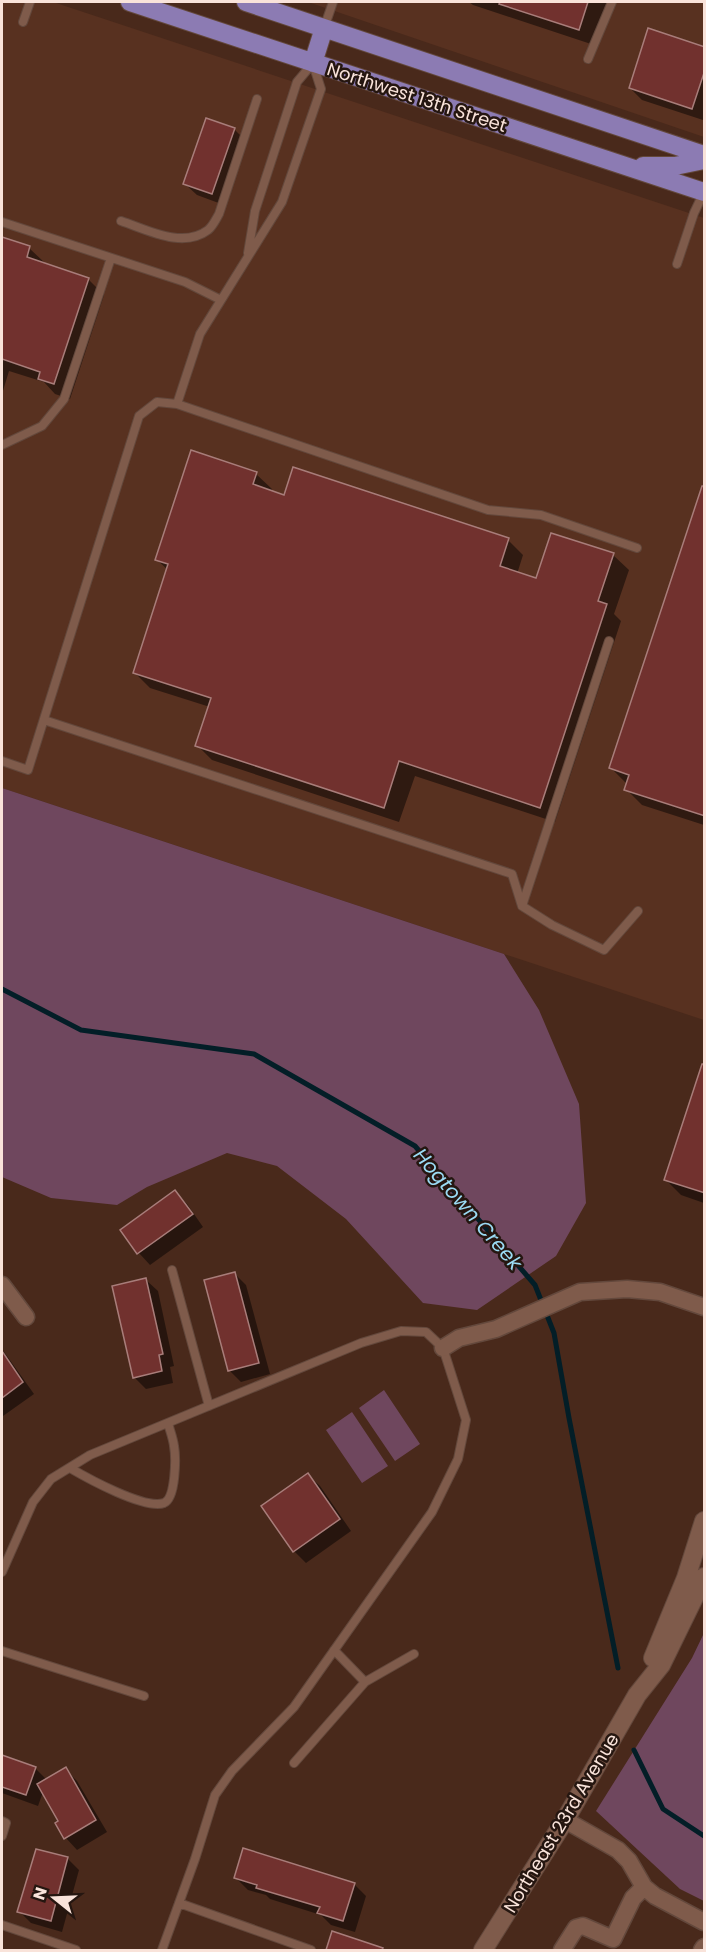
<svg xmlns="http://www.w3.org/2000/svg" width="706" height="1952" font-family="Poppins,sans-serif">
	<style>
		.built { fill: #583120 }
		.green { fill: #6f475e }
		.shadow { fill: #0007 }
		.lines { fill: none; stroke-linecap: round; stroke-linejoin: round }
		.stream { stroke: #031e27; stroke-width: 5 }
		.building { fill: #71312e; stroke: #a87d7a; stroke-width: 1.5 }
		.lane-casing { stroke: #63483c; stroke-width: 10 }
		.street-casing { stroke: #63483c; stroke-width: 19 }
		.secondary-casing { stroke: #63483c; stroke-width: 20 }
		.primary-casing { stroke: #63483c; stroke-width: 20 }
		.lane { stroke: #7f5b4b; stroke-width: 8 }
		.street { stroke: #7f5b4b; stroke-width: 16 }
		.secondary { stroke: #7f5b4b; stroke-width: 18 }
		.primary { stroke: #8c7bb3; stroke-width: 18 }
		.labels { text-anchor: middle; dominant-baseline: central; stroke-width: 5; stroke-linejoin: round; paint-order: stroke }
		.street-label { font-size: 18px; fill: #f9e3da; stroke: #251610 }
		.water-label { font-size: 20px; font-style: italic; fill: #9bdbf4; stroke: #251610 }
	</style>
	<rect width="100%" height="100%" fill="#49291b"/>
	<path class="built" d="M 2,2 L 53,2 L 704,218 L 704,1020 L 2,788 Z
		M 308,2 L 704,2 L 704,137 Z"/>
	<path class="green" d="M 2,788 L 504,954 L 539,1010 L 579,1104 L 586,1203 L 556,1256 L 477,1310 L 423,1303 L 346,1219 L 277,1166 L 227,1153 L 147,1187 L 117,1205 L 51,1198 L 2,1177 Z
		M 384,1390 L 420,1444 L 395,1461 L 359,1408 Z
		M 352,1412 L 388,1466 L 362,1483 L 326,1430 Z
		M 704,1633 L 704,1901 L 680,1889 L 596,1811 L 692,1658 Z"/>
	<path class="shadow" d="M 469,2 L 608,2 L 594,45 L 473,5 Z
		M 704,48 L 703,120 L 642,100 L 630,88 Z
		M 234,129 L 246,141 L 224,205 L 197,195 L 185,184 Z
		M 2,238 L 29,248 L 45,263 L 88,279 L 104,295 L 70,399 L 55,394 L 44,382 L 9,371 L 2,394 Z
		M 256,474 L 272,489 L 271,492 L 285,497 L 508,540 L 523,555 L 517,574 L 537,580 L 613,555 L 629,570 L 614,614 L 621,621 L 555,822 L 415,776 L 399,822 L 212,760 L 197,745 L 210,707 L 150,688 L 134,672 L 168,570 L 156,559 Z
		M 704,482 L 704,825 L 642,805 L 626,789 L 626,783 L 611,768 Z
		M 704,1060 L 704,1203 L 681,1195 L 665,1179 Z
		M 175,1192 L 187,1204 L 203,1227 L 150,1265 L 139,1253 L 122,1230 Z
		M 234,1273 L 246,1285 L 270,1374 L 241,1382 L 229,1370 Z
		M 146,1280 L 158,1291 L 174,1366 L 170,1367 L 173,1383 L 146,1389 L 134,1377 Z
		M 2,1349 L 34,1394 L 3,1416 L 2,1415 Z
		M 308,1475 L 320,1486 L 351,1531 L 306,1563 L 294,1551 Z
		M 2,1757 L 35,1768 L 47,1780 L 65,1769 L 77,1781 L 107,1832 L 77,1850 L 66,1838 L 60,1822 L 43,1792 L 38,1806 L 2,1793 Z
		M 67,1858 L 79,1870 L 62,1932 L 31,1923 L 19,1911 Z
		M 236,1878 L 354,1884 L 366,1896 L 355,1932 L 331,1925 L 321,1915 L 270,1899 L 266,1895 L 248,1890 Z
		M 333,1933 L 364,1943 L 372,1950 L 328,1950 Z"/>
	<g class="lines">
		<path class="stream" d="M 2,989 L 81,1030 L 254,1054 L 415,1146 L 535,1285 L 554,1333 L 569,1418 L 618,1668
			M 634,1750 L 663,1809 L 704,1836"/>
	</g>
	<path class="building" d="M 500,2 L 588,2 L 579,30 L 499,4 Z
		M 648,28 L 705,47 L 705,70 L 692,109 L 629,88 Z
		M 206,118 L 235,128 L 212,194 L 183,184 Z
		M 2,237 L 30,246 L 27,257 L 89,278 L 54,384 L 38,379 L 40,372 L 2,359 Z
		M 191,450 L 257,472 L 253,484 L 284,495 L 293,467 L 509,538 L 500,566 L 536,578 L 551,533 L 614,553 L 598,601 L 607,604 L 540,808 L 399,761 L 384,808 L 195,746 L 211,698 L 133,673 L 168,564 L 155,560 Z
		M 702,486 L 705,486 L 705,816 L 624,790 L 629,775 L 609,768 Z
		M 702,1064 L 705,1064 L 705,1193 L 664,1180 Z
		M 175,1190 L 193,1214 L 137,1254 L 120,1230 Z
		M 235,1272 L 259,1363 L 228,1371 L 204,1280 Z
		M 146,1278 L 163,1354 L 159,1355 L 162,1371 L 133,1378 L 112,1286 Z
		M 2,1351 L 23,1382 L 2,1398 Z
		M 308,1473 L 340,1519 L 293,1552 L 261,1506 Z
		M 2,1755 L 36,1767 L 26,1795 L 2,1787 Z
		M 66,1767 L 96,1820 L 64,1839 L 55,1823 L 58,1821 L 37,1784 Z
		M 243,1848 L 355,1883 L 343,1921 L 317,1913 L 320,1907 L 256,1888 L 257,1885 L 234,1878 Z
		M 36,1849 L 68,1857 L 51,1921 L 17,1912 Z
		M 332,1931 L 383,1948 L 382,1950 L 326,1950 Z"/>
	<g class="lines">
		<defs>
			<path id="lane" d="M 23,22 L 30,2
				M 324,28 L 333,2
				M 588,59 L 612,2
				M 313,64 L 321,89 L 282,202 L 200,334 L 177,404 L 488,510 L 541,515 L 637,548
				M 121,221 C 148,230 183,249 208,230 C 213,226 216,219 219,214 L 257,99
				M 2,222 L 185,282 L 221,300
				M 248,253 L 255,211 L 297,82 L 313,63
				M 677,264 L 694,213 L 704,192
				M 2,445 L 42,426 L 64,399 L 111,258
				M 44,720 L 512,874 L 522,906 L 552,925 L 604,950 L 638,911
				M 2,761 L 28,770 L 139,416 L 157,402 L 177,404
				M 522,906 L 609,641
				M 172,1270 L 209,1406
				M 70,1468 C 87,1478 145,1510 164,1503 C 176,1498 176,1457 174,1446 C 173,1438 170,1431 168,1423
				M 2,1572 L 33,1502 L 51,1479 L 90,1455 L 361,1343 L 401,1331 L 426,1332 L 443,1348 L 466,1420 L 458,1459 L 432,1512 L 294,1707 L 232,1771 L 215,1795 L 195,1859 L 162,1950
				M 2,1651 L 144,1696
				M 365,1682 L 414,1654
				M 294,1763 L 365,1682 L 334,1650
				M 2,1821 L 6,1823 L 2,1836
				M 179,1903 L 311,1950
				M 2,1925 L 76,1950"/>
			<path id="street" d="M 2,1285 L 26,1317
				M 443,1348 L 459,1338 L 496,1329 L 580,1292 L 627,1289 L 660,1292 L 704,1307
				M 644,1887 L 655,1896 L 704,1922
				M 562,1950 L 576,1928 L 583,1926 L 613,1939 L 633,1898 L 644,1887 L 629,1861 L 618,1850 L 565,1820
				M 702,1950 L 704,1947"/>
			<path id="secondary" d="M 653,1658 L 686,1578 L 704,1521
				M 483,1950 L 565,1820 L 637,1695 L 661,1665 L 704,1577"/>
			<path id="primary" d="M 130,2 L 704,192
				M 246,2 L 704,155
				M 313,63 L 324,28
				M 643,166 L 675,166 L 704,160"/>
		</defs>
		<use href="#lane" class="lane-casing"/>
		<use href="#street" class="street-casing"/>
		<use href="#secondary" class="secondary-casing"/>
		<use href="#primary" class="primary-casing"/>
		<use href="#lane" class="lane"/>
		<use href="#street" class="street"/>
		<use href="#secondary" class="secondary"/>
		<use href="#primary" class="primary"/>
	</g>
	<g class="labels">
		<g class="street-label">
			<text transform="translate(417 97) rotate(18)">Northwest 13th Street</text>
			<text transform="translate(561 1823) rotate(-59)">Northeast 23rd Avenue</text>
		</g>
		<g class="water-label">
			<text transform="translate(468 1209) rotate(49)">Hogtown Creek</text>
		</g>
	</g>
	<rect width="706" height="1952" fill="none" stroke="#f9e3da" stroke-width="6"/>
	<g transform="translate(54 1898) rotate(288)" stroke="#251610" stroke-width="4.5" paint-order="stroke">
	<path d="M0-4.5L10 22L0 15L-10 22Z" fill="#f9e3da"/>
	<text y="-9" font-size="16" font-weight="bold" text-anchor="middle" fill="#f9e3da">N</text>
	</g>
</svg>
